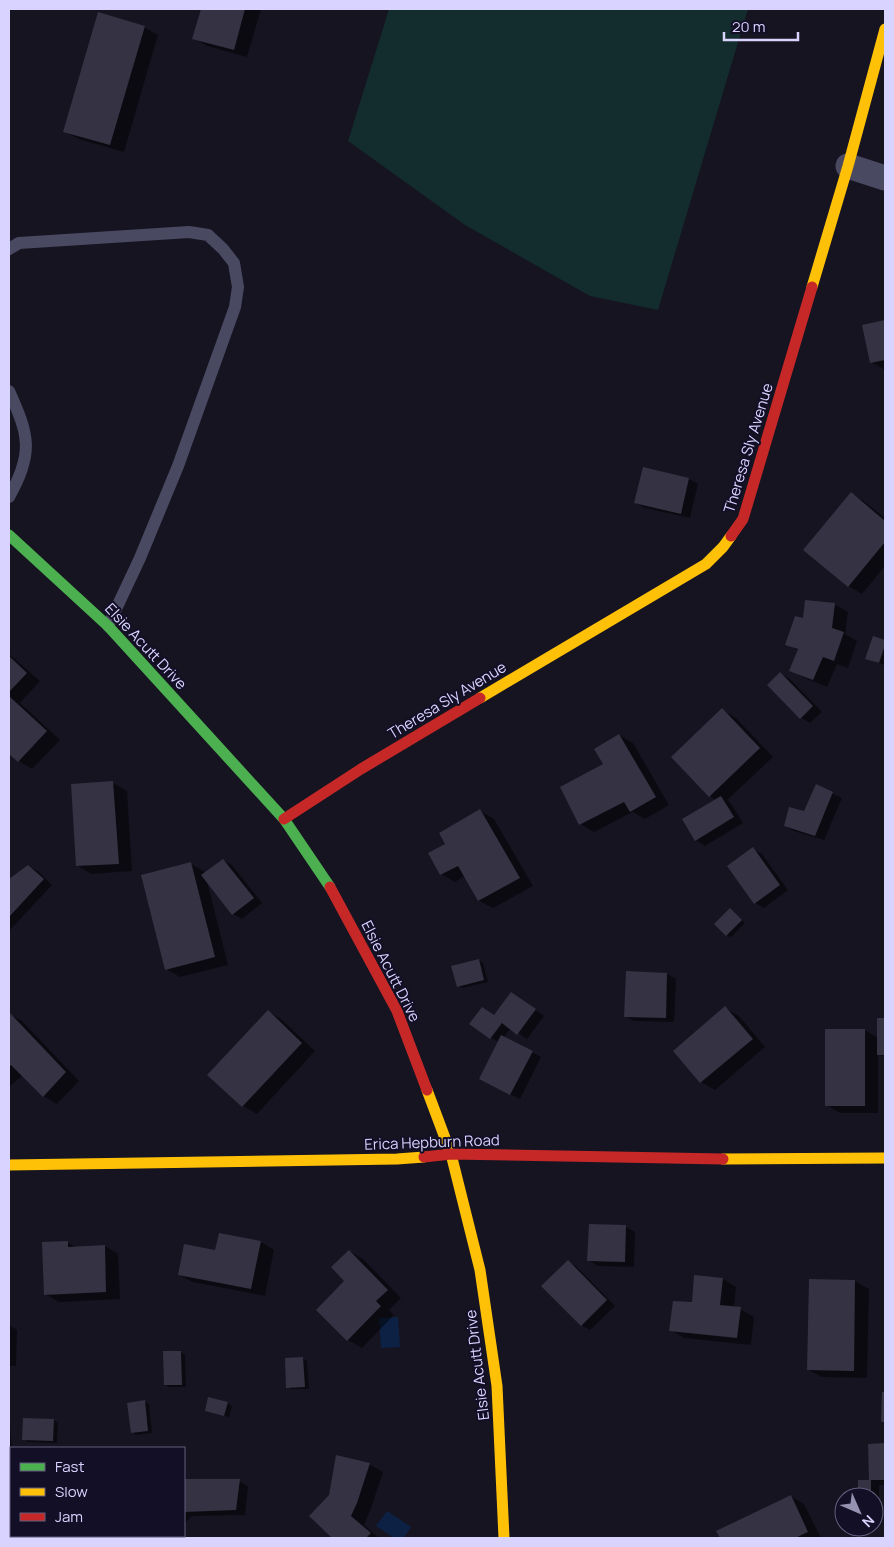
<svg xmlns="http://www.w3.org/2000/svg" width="894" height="1547" font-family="Manrope,sans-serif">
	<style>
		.green { fill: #132c2d }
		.water { fill: #0d2144 }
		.shadow { fill: #0007 }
		.building { fill: #343243 }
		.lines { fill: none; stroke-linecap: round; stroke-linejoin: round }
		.lane { stroke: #4a4962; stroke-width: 12 }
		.street { stroke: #4a4962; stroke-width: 25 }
		.fast { stroke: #4caf50; stroke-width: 11 }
		.slow { stroke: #ffc107; stroke-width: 11 }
		.jam { stroke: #c62828; stroke-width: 11 }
		.labels { text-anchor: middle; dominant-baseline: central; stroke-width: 4; stroke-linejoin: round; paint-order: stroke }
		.street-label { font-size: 15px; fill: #d9d4ff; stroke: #130f26 }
	</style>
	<rect width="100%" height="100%" fill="#161421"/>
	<path class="green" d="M 389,9 L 748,9 L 658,310 L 590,296 L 465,225 L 348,141 Z"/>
	<path class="water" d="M 398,1317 L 400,1347 L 381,1348 L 379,1318 Z
		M 387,1511 L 411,1527 L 404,1538 L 394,1538 L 376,1526 Z"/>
	<path class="shadow" d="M 202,9 L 261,9 L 247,57 L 207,46 L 194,38 Z
		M 144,27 L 158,35 L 124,152 L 79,139 L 65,132 Z
		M 885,321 L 885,370 L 871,362 L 863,326 Z
		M 689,479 L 698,484 L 690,518 L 645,508 L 636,503 Z
		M 852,494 L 865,502 L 885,518 L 885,566 L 862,594 L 848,586 Z
		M 834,604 L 848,612 L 845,634 L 857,641 L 848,668 L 837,664 L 827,687 L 805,678 L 791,670 L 799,651 L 787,644 L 804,620 Z
		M 873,637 L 885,641 L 885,659 L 884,665 L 867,659 Z
		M 9,654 L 40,681 L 20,703 L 60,740 L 32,769 L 19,761 L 9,752 Z
		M 781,674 L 790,679 L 822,712 L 810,723 L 801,718 Z
		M 722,710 L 736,718 L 773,757 L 727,800 L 730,802 L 743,823 L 705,846 L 696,840 L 684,820 L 716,800 L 710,796 Z
		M 619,735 L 633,743 L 669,805 L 645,819 L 633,812 L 594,832 L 580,824 L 604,765 Z
		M 113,783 L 127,791 L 132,871 L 91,874 L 78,866 Z
		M 816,786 L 842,798 L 824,840 L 794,831 L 785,826 L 805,813 Z
		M 480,811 L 494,819 L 533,886 L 493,908 L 479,901 L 465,876 L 455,882 L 441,874 L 447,844 Z
		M 753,849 L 762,854 L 788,890 L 764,908 L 755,903 Z
		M 223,860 L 232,865 L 262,903 L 242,919 L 233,914 L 207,881 L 228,965 L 180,977 L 166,969 L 191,864 L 205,872 L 205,874 Z
		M 28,866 L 38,871 L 52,885 L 10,930 L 9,880 Z
		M 730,910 L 745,923 L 731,937 L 726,935 Z
		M 479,960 L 483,963 L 488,982 L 462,988 L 458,986 Z
		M 627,973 L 667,974 L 676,979 L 674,1022 L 634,1021 L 625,1016 Z
		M 512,993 L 544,1016 L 527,1039 L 511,1028 L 504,1037 L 541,1057 L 520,1099 L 490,1084 L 499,1042 L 491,1038 L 495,1016 Z
		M 725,1008 L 739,1016 L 765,1047 L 715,1090 L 701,1082 L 674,1051 Z
		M 268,1012 L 281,1019 L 315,1051 L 257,1114 L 243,1106 L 209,1075 Z
		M 9,1014 L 22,1021 L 79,1081 L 57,1104 L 43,1096 L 23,1075 L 9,1087 Z
		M 878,1019 L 885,1019 L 885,1057 L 878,1054 L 878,1113 L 840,1113 L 826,1105 L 865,1030 L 878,1038 Z
		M 626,1227 L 635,1232 L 634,1267 L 598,1266 L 588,1260 Z
		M 67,1242 L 77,1248 L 105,1246 L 118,1254 L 120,1299 L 59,1302 L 45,1294 Z
		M 261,1242 L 274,1250 L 265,1296 L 193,1282 L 179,1275 L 216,1251 Z
		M 349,1251 L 363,1259 L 401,1298 L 389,1310 L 394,1315 L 362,1348 L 348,1340 L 318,1310 L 346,1281 Z
		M 568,1262 L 577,1267 L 615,1306 L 590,1330 L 581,1325 Z
		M 723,1279 L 736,1287 L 734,1308 L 740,1309 L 754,1317 L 751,1345 L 684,1338 L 671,1330 L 693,1304 Z
		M 855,1281 L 869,1289 L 867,1378 L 822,1377 L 809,1370 Z
		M 9,1325 L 17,1330 L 16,1366 L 9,1366 Z
		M 181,1352 L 185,1355 L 186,1387 L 169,1387 L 165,1385 Z
		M 303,1359 L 307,1361 L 309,1389 L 291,1389 L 287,1387 L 286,1360 Z
		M 145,1402 L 149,1404 L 152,1433 L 136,1435 L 132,1432 Z
		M 228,1403 L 232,1406 L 229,1417 L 210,1412 Z
		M 9,1418 L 12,1448 L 11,1469 L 9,1469 Z
		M 54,1420 L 58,1423 L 57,1443 L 28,1442 L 24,1439 Z
		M 869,1445 L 885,1445 L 885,1485 L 879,1485 L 879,1508 L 874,1508 L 874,1497 L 860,1497 L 870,1481 Z
		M 369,1464 L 383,1472 L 370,1511 L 364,1525 L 379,1538 L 334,1538 L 310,1516 Z
		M 184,1480 L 239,1481 L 248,1486 L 245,1515 L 192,1516 L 184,1524 Z
		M 9,1496 L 11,1496 L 11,1536 L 102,1536 L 102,1538 L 9,1538 Z
		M 790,1496 L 804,1504 L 821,1538 L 721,1538 L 718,1531 Z"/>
	<path class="building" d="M 201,9 L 245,9 L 234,50 L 192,39 Z
		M 98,12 L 145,26 L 110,145 L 63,132 Z
		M 885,320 L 885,360 L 870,363 L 862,325 Z
		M 643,467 L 689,478 L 681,514 L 634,503 Z
		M 851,492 L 885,521 L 885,542 L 848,587 L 803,550 Z
		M 805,600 L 835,603 L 832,628 L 844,632 L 834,661 L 823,657 L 813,680 L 789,671 L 798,649 L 785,645 L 795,616 L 803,618 Z
		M 873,636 L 885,640 L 885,645 L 879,663 L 865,659 Z
		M 9,656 L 27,673 L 9,692 Z
		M 780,672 L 813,706 L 800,719 L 767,685 Z
		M 9,696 L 47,731 L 18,762 L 9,754 Z
		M 722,708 L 760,748 L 709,797 L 671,757 Z
		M 619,734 L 656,797 L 630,812 L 624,802 L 579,825 L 560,787 L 603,764 L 594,749 Z
		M 113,781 L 119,864 L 76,866 L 71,784 Z
		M 816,784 L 833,792 L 815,836 L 784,826 L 789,807 L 804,811 Z
		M 721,796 L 734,817 L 695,841 L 682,819 Z
		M 480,809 L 520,878 L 478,901 L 458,866 L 440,875 L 428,853 L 445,844 L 439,833 Z
		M 753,847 L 780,885 L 754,904 L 727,866 Z
		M 223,859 L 254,898 L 232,915 L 201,875 Z
		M 191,862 L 215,957 L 165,970 L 141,875 Z
		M 28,865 L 44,879 L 9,917 L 9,879 Z
		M 730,908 L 742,920 L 726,936 L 714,924 Z
		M 479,959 L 484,980 L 457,987 L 451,966 Z
		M 626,971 L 667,973 L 666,1018 L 624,1017 Z
		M 511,992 L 536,1009 L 517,1035 L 502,1023 L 490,1039 L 469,1024 L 482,1007 L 494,1015 Z
		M 725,1006 L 753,1039 L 700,1083 L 673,1051 Z
		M 268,1010 L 302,1043 L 242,1107 L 207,1075 Z
		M 9,1012 L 66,1072 L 43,1097 L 11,1065 L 9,1067 Z
		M 877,1018 L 885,1018 L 885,1055 L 877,1055 Z
		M 825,1029 L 865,1029 L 865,1106 L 825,1106 Z
		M 501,1035 L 533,1051 L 510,1095 L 479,1079 Z
		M 589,1224 L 626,1225 L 625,1262 L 587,1261 Z
		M 219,1233 L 261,1241 L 251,1289 L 178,1275 L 184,1244 L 215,1250 Z
		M 68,1241 L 68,1247 L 105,1245 L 106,1292 L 44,1295 L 42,1242 Z
		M 349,1250 L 388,1290 L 376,1301 L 381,1306 L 347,1341 L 316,1310 L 344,1281 L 331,1267 Z
		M 568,1260 L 607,1300 L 581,1326 L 541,1286 Z
		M 694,1275 L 723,1278 L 720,1305 L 741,1307 L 737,1338 L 669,1331 L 673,1301 L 692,1302 Z
		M 809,1279 L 855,1280 L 854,1371 L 807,1370 Z
		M 163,1351 L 181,1351 L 182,1385 L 164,1385 Z
		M 303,1357 L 305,1387 L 286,1388 L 285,1358 Z
		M 882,1392 L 885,1392 L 885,1422 L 881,1422 Z
		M 208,1397 L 228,1402 L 224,1416 L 205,1411 Z
		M 145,1400 L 148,1431 L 131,1433 L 127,1403 Z
		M 23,1418 L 54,1419 L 53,1441 L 22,1440 Z
		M 885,1443 L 885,1480 L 871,1480 L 871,1497 L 858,1497 L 858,1480 L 869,1480 L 868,1444 Z
		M 336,1455 L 370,1463 L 357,1503 L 351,1516 L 371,1533 L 366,1538 L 332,1538 L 309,1516 L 329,1495 Z
		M 184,1479 L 240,1479 L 236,1510 L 184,1512 Z
		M 9,1494 L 11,1494 L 11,1536 L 41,1536 L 41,1537 L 9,1538 Z
		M 791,1495 L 808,1532 L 795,1538 L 720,1538 L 716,1531 Z"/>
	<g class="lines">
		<path class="lane" d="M 9,249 L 19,243 L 189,232 L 208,235 L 223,249 L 234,263 L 238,287 L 235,307 L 178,466 L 140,558 L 108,626
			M 9,391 C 29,435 34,453 9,497"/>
		<path class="street" d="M 848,166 L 885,178"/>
		<path class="fast" d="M 9,535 L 108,626 L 284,819 L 330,887"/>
		<path class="slow" d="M 812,287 L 848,166 L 885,29
			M 480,698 L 706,564 L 723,547 L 731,536
			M 427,1090 L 451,1154 L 480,1270 L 497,1386 L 504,1538
			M 723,1159 L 885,1158
			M 9,1165 L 397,1159 L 424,1157"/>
		<path class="jam" d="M 731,536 L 743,519 L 812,287
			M 284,819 L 361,769 L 480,698
			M 330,887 L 397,1011 L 427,1090
			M 424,1157 L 451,1154 L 723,1159"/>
	</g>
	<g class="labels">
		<g class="street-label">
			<text transform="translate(748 448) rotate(-73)">Theresa Sly Avenue</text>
			<text transform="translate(146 646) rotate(47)">Elsie Acutt Drive</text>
			<text transform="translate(447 700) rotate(-31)">Theresa Sly Avenue</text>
			<text transform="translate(391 971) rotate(63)">Elsie Acutt Drive</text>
			<text transform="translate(432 1142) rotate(-2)">Erica Hepburn Road</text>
			<text transform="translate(477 1365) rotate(-97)">Elsie Acutt Drive</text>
		</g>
	</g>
	<rect width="894" height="1547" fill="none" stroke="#d9d4ff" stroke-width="20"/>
	<rect x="10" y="1447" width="175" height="90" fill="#130f26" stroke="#625e7d"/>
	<rect x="20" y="1463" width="25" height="8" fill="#4caf50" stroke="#625e7d"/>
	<text x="55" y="1472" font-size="15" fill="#d9d4ff">Fast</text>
	<rect x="20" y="1488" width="25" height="8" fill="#ffc107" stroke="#625e7d"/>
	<text x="55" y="1497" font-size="15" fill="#d9d4ff">Slow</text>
	<rect x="20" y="1513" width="25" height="8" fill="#c62828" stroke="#625e7d"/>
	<text x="55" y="1522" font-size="15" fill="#d9d4ff">Jam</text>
	<g transform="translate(859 1512) rotate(135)"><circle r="24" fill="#130f26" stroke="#625e7d"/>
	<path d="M0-4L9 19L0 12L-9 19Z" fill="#9591b1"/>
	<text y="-8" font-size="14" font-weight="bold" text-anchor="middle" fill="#d9d4ff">N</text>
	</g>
	<path d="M724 32v8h74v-8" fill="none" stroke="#d9d4ff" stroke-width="2.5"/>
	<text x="732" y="32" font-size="15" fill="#d9d4ff" stroke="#130f26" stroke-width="4" paint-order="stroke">20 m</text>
</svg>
